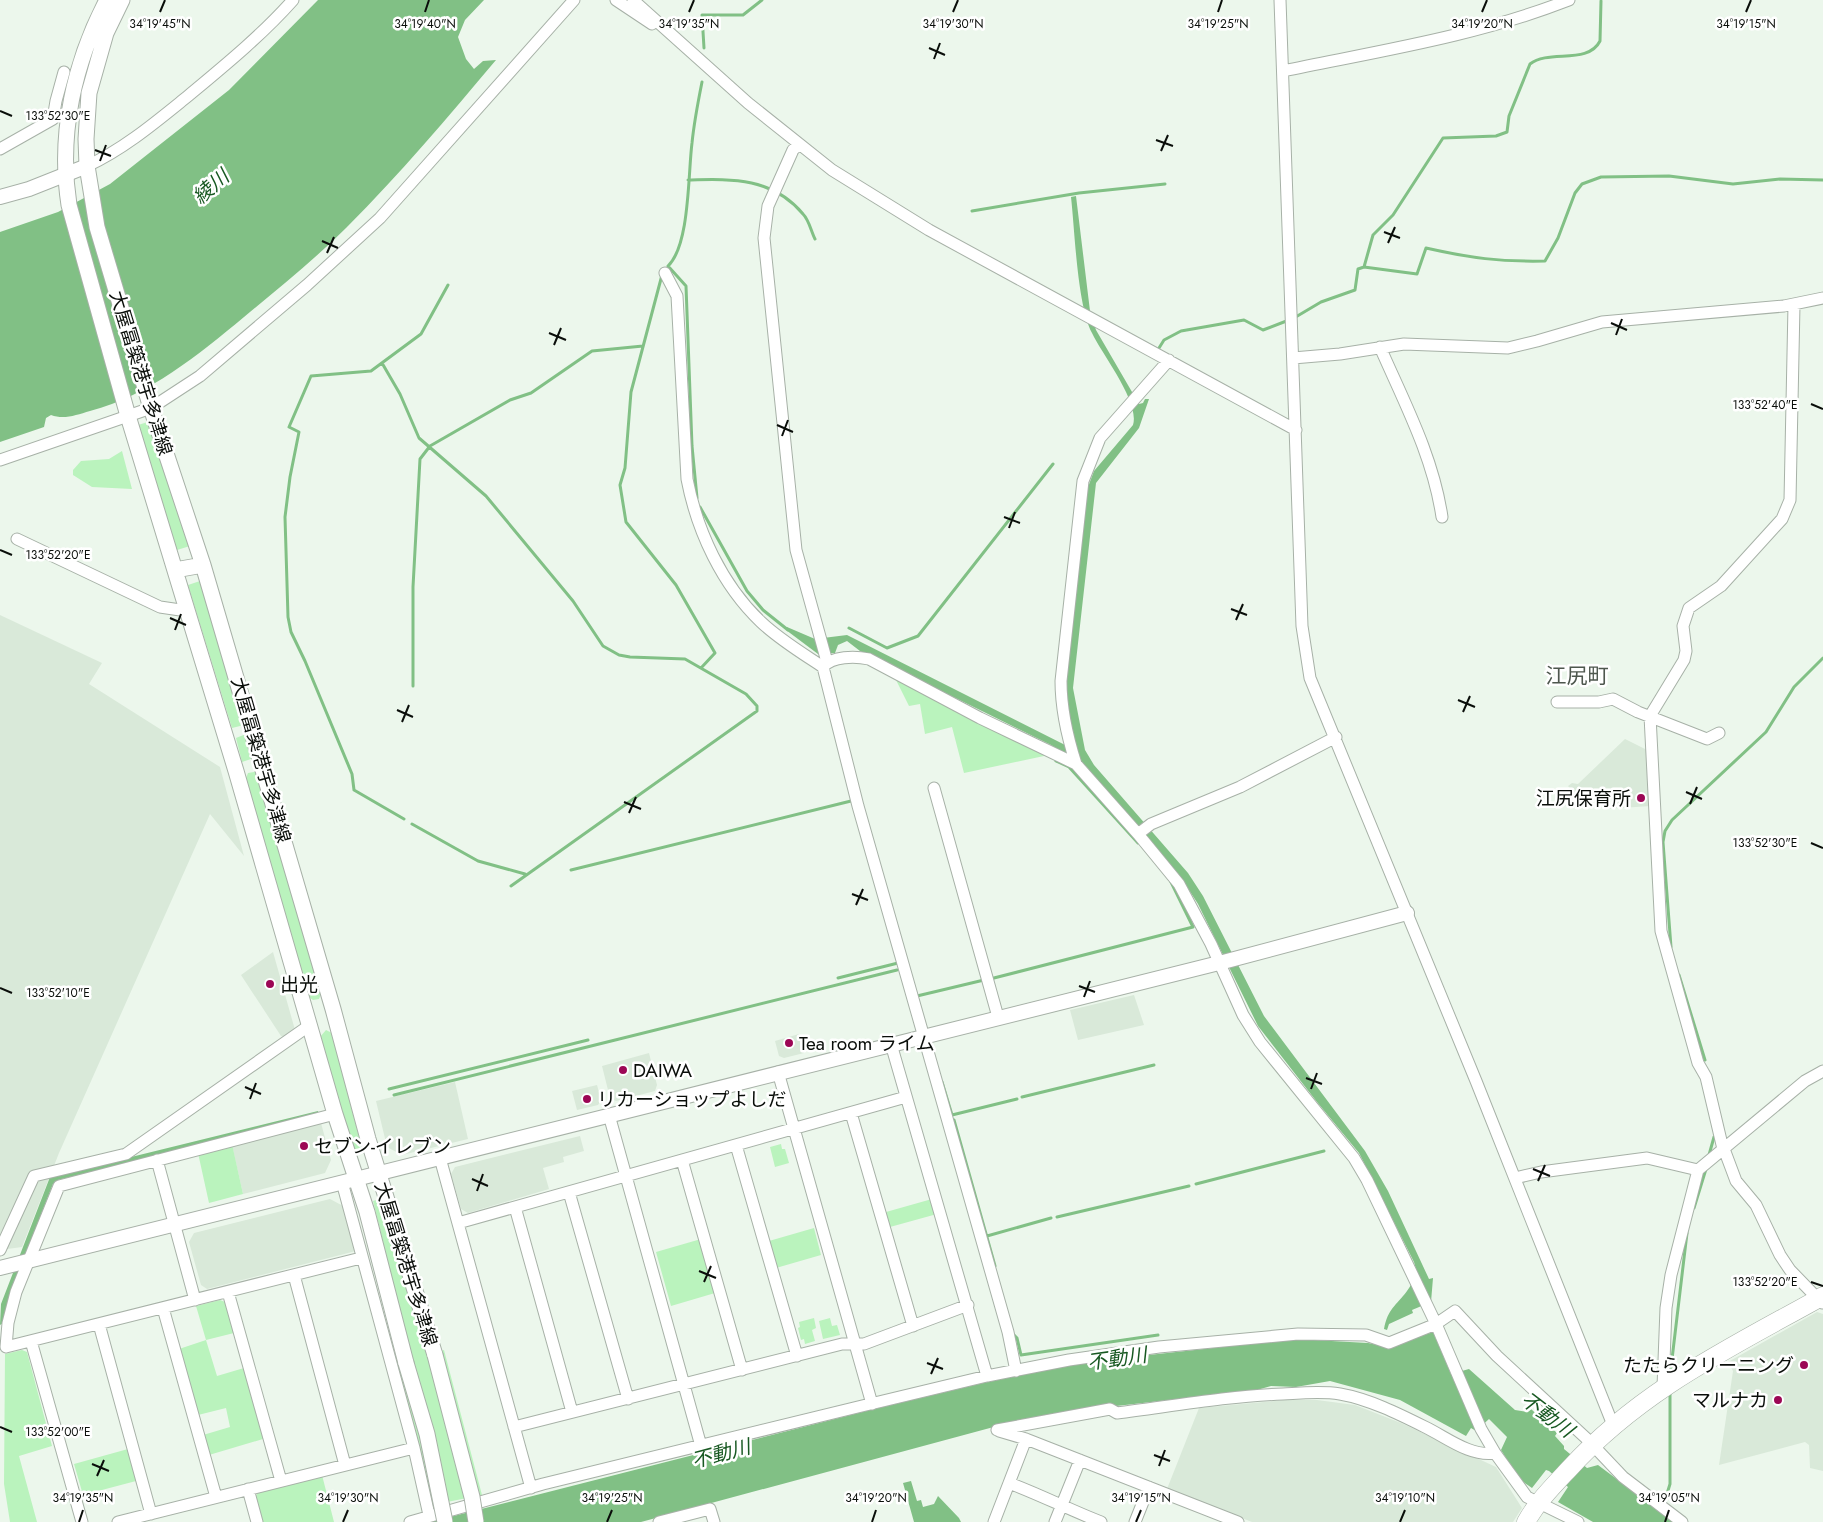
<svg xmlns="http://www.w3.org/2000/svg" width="1823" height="1522" font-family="Jost,'Noto Sans JP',sans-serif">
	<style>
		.built { fill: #d9e9d9 }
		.green { fill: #baf3bd }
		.water { fill: #81c085 }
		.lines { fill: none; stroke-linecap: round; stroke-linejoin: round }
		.stream { stroke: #81c085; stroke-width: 3 }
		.minor-casing { stroke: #a7b1a7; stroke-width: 13 }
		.tertiary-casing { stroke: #a7b1a7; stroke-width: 16 }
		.secondary-casing { stroke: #a7b1a7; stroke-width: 17 }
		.primary-casing { stroke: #a7b1a7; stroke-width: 19 }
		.minor { stroke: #fff; stroke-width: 11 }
		.tertiary { stroke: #fff; stroke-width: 14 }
		.secondary { stroke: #fff; stroke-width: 15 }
		.primary { stroke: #fff; stroke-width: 18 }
		.secondary-bridge-casing { stroke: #a7b1a7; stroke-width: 17; stroke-linecap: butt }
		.secondary-bridge { stroke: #fff; stroke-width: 15 }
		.ticks { fill: none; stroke: #0a0e0a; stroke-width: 2 }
		.poi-dot { fill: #9c0755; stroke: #fff; stroke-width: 2 }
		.labels { text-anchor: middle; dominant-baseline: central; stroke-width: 5; stroke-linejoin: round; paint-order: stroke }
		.street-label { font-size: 19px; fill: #0a0e0a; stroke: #fff }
		.poi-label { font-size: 19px; fill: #0a0e0a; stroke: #fff; text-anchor: start }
		.water-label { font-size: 20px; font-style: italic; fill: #185922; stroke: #fff }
		.quarter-label { font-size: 21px; fill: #4e574e; stroke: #fff }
		.ticks-label { font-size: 12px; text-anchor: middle; fill: #0a0e0a; stroke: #fff; stroke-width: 5; stroke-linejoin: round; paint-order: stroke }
	</style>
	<rect width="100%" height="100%" fill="#ecf7ec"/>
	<path class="built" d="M 0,615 L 102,663 L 89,684 L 220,767 L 244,856 L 210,814 L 59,1153 L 22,1247 L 0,1250 Z
		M 1625,739 L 1649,751 L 1651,806 L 1605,809 L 1597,800 L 1579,798 L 1568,786 L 1572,783 L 1578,784 Z
		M 273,952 L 295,1030 L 286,1037 L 281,1036 L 241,975 Z
		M 1134,995 L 1144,1025 L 1078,1040 L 1070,1010 Z
		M 799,1034 L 804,1053 L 784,1058 L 779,1056 L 775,1041 Z
		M 649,1053 L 657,1085 L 655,1091 L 616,1101 L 610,1098 L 602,1066 Z
		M 455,1082 L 468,1139 L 402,1155 L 387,1147 L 376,1101 Z
		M 597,1085 L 601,1100 L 598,1105 L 577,1110 L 572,1091 Z
		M 321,1123 L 331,1160 L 325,1173 L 243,1194 L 232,1145 Z
		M 580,1136 L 584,1151 L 563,1157 L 564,1162 L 543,1168 L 549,1189 L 468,1213 L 461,1209 L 451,1174 L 455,1167 Z
		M 330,1199 L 345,1207 L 356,1251 L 207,1289 L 201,1285 L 189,1242 L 194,1233 Z
		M 1817,1312 L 1823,1314 L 1823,1471 L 1810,1468 L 1809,1445 L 1805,1442 L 1719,1465 L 1733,1371 L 1728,1362 Z
		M 1285,1400 L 1317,1400 L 1355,1405 L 1401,1423 L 1496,1467 L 1522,1508 L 1513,1522 L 1252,1522 L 1167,1489 L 1199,1408 Z"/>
	<path class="green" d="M 151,421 L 190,546 L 177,550 L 138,425 Z
		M 122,451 L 132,489 L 92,487 L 73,475 L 73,470 L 81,461 L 109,459 Z
		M 200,581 L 244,725 L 232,728 L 188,585 Z
		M 895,678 L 1044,752 L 1044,756 L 964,773 L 952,727 L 925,734 L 920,704 L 909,706 Z
		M 246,734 L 254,758 L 242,762 L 236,738 Z
		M 254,772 L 256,772 L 321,994 L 319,999 L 313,1000 L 309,997 L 246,778 L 248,773 Z
		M 326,1030 L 332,1033 L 361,1145 L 362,1152 L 354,1155 L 320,1037 Z
		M 232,1144 L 243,1194 L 209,1203 L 198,1153 Z
		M 781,1144 L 782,1149 L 785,1149 L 789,1163 L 775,1167 L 770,1147 Z
		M 379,1199 L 428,1355 L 444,1350 L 482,1495 L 432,1505 L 395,1365 L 412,1359 L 373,1201 Z
		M 932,1199 L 937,1214 L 890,1227 L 886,1212 Z
		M 814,1228 L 821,1255 L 776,1268 L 769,1241 Z
		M 701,1239 L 715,1293 L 671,1306 L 656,1252 Z
		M 220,1300 L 225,1302 L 234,1333 L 206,1340 L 217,1376 L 244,1368 L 263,1439 L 209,1455 L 203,1435 L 230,1427 L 226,1408 L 198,1415 L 179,1349 L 206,1340 L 196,1306 Z
		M 814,1318 L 816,1328 L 812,1330 L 815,1341 L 805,1344 L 804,1339 L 801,1340 L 798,1328 L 800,1327 L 799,1322 Z
		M 830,1318 L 832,1326 L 837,1325 L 840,1335 L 823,1339 L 819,1321 Z
		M 22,1350 L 27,1352 L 52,1446 L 19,1456 L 37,1522 L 10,1522 L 4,1484 L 5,1354 Z
		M 128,1449 L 136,1481 L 83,1495 L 74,1464 Z
		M 322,1475 L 334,1522 L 263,1522 L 256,1496 L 258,1492 Z"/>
	<path class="water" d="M 318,0 L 484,0 L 465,20 L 458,37 L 466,59 L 474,69 L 483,61 L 496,60 C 448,117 400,174 347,227 C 315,259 279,288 244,317 C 198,355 150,395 90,411 C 76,415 64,420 51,415 L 46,418 L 44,427 L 0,442 L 0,232 L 58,212 L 110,184 L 229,90 Z
		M 1076,196 L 1090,311 L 1096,330 L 1139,404 L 1143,403 L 1145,399 L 1149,399 L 1139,428 L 1096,483 L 1073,688 L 1085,750 L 1094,765 L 1188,873 L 1203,896 L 1264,1016 L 1365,1151 L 1388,1191 L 1429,1279 L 1433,1278 L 1431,1302 L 1412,1310 L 1413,1313 L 1389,1324 L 1387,1330 L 1384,1329 C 1388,1308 1396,1306 1407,1291 C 1411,1286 1413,1279 1417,1273 L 1414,1262 L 1359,1153 L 1317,1102 L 1258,1026 L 1198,904 L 1180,876 L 1084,764 L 1051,745 L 860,651 L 847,641 L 838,645 L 835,653 L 818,654 L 786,630 L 787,627 L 815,639 L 847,635 L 1077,751 L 1066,707 L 1066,669 L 1088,487 L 1094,471 L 1133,425 C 1140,402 1103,356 1092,333 C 1077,304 1075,232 1071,197 Z
		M 318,1111 L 319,1115 L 58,1180 L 53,1184 L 14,1283 L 3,1323 L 0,1325 L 1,1304 L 50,1177 Z
		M 1433,1332 L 1451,1374 L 1469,1369 L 1515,1410 L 1527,1412 L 1531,1409 L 1557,1433 L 1555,1436 L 1564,1446 L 1564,1449 L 1587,1468 L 1598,1465 L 1674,1522 L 1593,1522 L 1558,1502 L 1568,1487 L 1549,1471 L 1546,1470 L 1532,1488 L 1519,1479 L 1501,1450 L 1507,1437 L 1489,1419 L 1476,1431 L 1471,1428 L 1466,1436 L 1400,1400 L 1330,1381 L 1296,1387 L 1271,1386 L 1257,1390 L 1081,1410 L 1001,1425 L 641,1522 L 430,1522 L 870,1410 L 983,1383 L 1085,1362 L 1295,1339 L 1368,1343 L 1388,1347 Z
		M 911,1481 L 917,1501 L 921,1500 L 923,1507 L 934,1504 L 938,1496 L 959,1518 L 961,1522 L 914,1522 L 903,1483 Z"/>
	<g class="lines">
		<path class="stream" d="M 704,48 L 702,15 L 743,15 L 762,0
			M 688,180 C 731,179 772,177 803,214 C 809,220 811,231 815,239
			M 972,211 L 1079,193 L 1165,184
			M 668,266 L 686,286 L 692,446 L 697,498
			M 668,266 C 690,245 688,173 692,143 C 694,123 698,102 702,82
			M 1364,267 L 1417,274 L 1426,248 C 1470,258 1500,262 1545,261 L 1558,238 L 1575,193 L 1582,184 L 1601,177 L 1669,176 L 1733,184 L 1780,179 L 1823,180
			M 662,275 L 631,392 L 625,468 L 620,485 L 626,522 L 676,585 L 715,653 L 701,668
			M 1294,318 L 1321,302 L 1355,290 L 1358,269 L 1364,267 L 1373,235 L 1393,215 L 1443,138 L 1496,136 L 1507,132 L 1509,116 L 1530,64 C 1549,49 1588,65 1600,41 L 1601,1
			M 1159,348 L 1164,340 L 1181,331 L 1244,320 L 1263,330 L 1289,320
			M 382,363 L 400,394 L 419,438 L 486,496 L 573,601 L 603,646 L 619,655 L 630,657 L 685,659 L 746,694 L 757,706 L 757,711 L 511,886
			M 700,507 L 747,591 L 763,610 L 788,630
			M 849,628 L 887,648 L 918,636 L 1053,464
			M 413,686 L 413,587 L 420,459 L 430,446 L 510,400 L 531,393 L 592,351 L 643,346
			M 1056,761 L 1069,767 L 1138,843
			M 404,819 L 354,790 L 352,774 L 305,661 L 291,632 L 288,617 L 285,517 L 290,477 L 299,432 L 289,427 L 311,376 L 371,371 L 421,334 L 448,285
			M 412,824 L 478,861 L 525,874
			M 571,870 L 851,801
			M 1671,947 L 1663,842 L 1665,831 L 1672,820 L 1766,732 L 1794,687 L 1823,658
			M 1679,975 L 1705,1060
			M 838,978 L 898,963
			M 990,979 L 1193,927 L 1171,882
			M 916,994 L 917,996 L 984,980
			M 942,1082 L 952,1115 L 1017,1099
			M 389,1089 L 588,1040
			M 394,1095 L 897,970
			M 1022,1097 L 1154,1065
			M 954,1120 L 995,1266
			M 1709,1155 L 1714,1137
			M 1196,1184 L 1324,1151
			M 1694,1208 L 1706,1169
			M 1057,1217 L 1189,1186
			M 987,1236 L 1051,1218
			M 1014,1335 L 1017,1338 L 1021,1355 L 1158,1335
			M 1670,1376 L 1687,1233
			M 1661,1504 L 1666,1497 L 1670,1484 L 1670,1392"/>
		<defs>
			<path id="minor" d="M 616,0 L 652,24
				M 633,0 L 748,103 L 832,170 L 929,230 L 1296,430
				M 1280,0 L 1302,626 L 1310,678 L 1476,1081 L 1613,1425
				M 1283,71 C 1379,51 1477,36 1569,0
				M 798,145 L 793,150 L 768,206 L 764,238 L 796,550 L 827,662
				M 0,149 L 53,119 L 56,101 L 64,72
				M 87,166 C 124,149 157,121 188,96 C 224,66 262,35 293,0
				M 665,273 L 677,296 L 687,479 C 697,531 722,585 761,622 C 780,640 802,653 823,667 L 858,806 L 1008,1332 L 1016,1371
				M 1380,347 C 1404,402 1433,456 1442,517
				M 1293,358 L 1340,354 L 1404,344 L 1508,348 L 1537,341 L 1602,322 L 1784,306 L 1823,298
				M 0,460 L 151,408 L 200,376 L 307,285 L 380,218 L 574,0
				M 17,539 L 160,607 L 187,611
				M 823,667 C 832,656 855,656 869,659 L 980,718 L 1076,764 L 1138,834 L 1179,884 L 1211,944 L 1243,1015 L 1260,1042 L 1354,1158 L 1367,1180 L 1436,1324 L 1481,1429 L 1495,1453 L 1527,1497 L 1578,1522
				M 1557,702 L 1599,702 L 1613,699 L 1638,712 L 1707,739 L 1719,733
				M 1076,764 C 1067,736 1061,710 1061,681 L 1083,481 L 1100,438 L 1169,360
				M 934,788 L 998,1017
				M 1138,834 L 1151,824 L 1240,787 L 1336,737
				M 891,1044 L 987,1376
				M 778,1072 L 872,1404
				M 851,1113 L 913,1326
				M 335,1114 L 59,1186 L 16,1292 L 8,1323 L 6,1347 L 361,1258
				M 609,1115 L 701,1446
				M 736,1145 L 797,1356
				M 1723,1149 L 1706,1077 L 1698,1063 L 1661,931 L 1650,716 L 1684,660 L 1686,651 L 1683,626 L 1689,608 L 1721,586 L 1782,519 L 1790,500 L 1794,305
				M 1724,1149 L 1736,1181 L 1756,1205 L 1780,1255 L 1790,1270 L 1822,1303
				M 440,1158 L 531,1488
				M 157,1160 L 195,1300
				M 682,1160 L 742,1370
				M 1515,1178 L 1541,1172 L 1647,1158 L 1698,1170
				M 342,1182 L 414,1448 L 429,1515
				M 569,1192 L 628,1399
				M 515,1207 L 572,1412
				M 458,1223 L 906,1097
				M 0,1250 L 34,1176 L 126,1154 L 310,1025
				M 294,1275 L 345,1465
				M 228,1292 L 281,1481
				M 163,1308 L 216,1497
				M 99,1324 L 151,1514
				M 31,1341 L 82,1522
				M 1663,1387 L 1666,1308 L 1671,1275 L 1698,1170 L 1805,1081 L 1823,1071
				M 514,1427 L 842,1344 L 864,1344 L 968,1305
				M 997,1430 L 1110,1409 L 1117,1413 C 1172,1406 1228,1396 1283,1394 C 1302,1393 1321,1391 1340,1394 C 1369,1399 1399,1414 1425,1427 C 1446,1437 1470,1457 1495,1453
				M 999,1431 L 1026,1439 L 1238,1522
				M 1009,1483 C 1041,1495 1070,1510 1101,1522
				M 248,1489 L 257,1522
				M 118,1522 L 414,1448
				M 410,1522 L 543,1484 L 862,1406 L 987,1376 L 1069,1360 L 1159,1347 L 1298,1334 L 1366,1335 L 1389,1343 L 1436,1324 L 1455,1311 L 1497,1356 L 1587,1439 L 1623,1477 L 1682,1522
				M 659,1522 L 710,1509 L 714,1522
				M 994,1522 L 1026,1439
				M 1055,1522 L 1080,1460
				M 1135,1522 L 1149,1487"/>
			<path id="tertiary" d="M 0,197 L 29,189 L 87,166
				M 0,1268 L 1223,962 L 1407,913"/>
			<path id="secondary" d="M 107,0 C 74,63 58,134 69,205 L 128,416 L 236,771 L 335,1114 L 367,1212 L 406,1363
				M 122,0 L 106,33 L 89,93 L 86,139 L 87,166 L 97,227 L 151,408 L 203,565 L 333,1009 L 368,1139 L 435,1355
				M 175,570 L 203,565"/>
			<path id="primary" d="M 1526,1522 C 1537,1502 1554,1485 1569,1469 C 1642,1389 1730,1348 1823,1296"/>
		</defs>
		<use href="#minor" class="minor-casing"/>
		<use href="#tertiary" class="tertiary-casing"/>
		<use href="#secondary" class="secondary-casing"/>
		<use href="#primary" class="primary-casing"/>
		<use href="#minor" class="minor"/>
		<use href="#tertiary" class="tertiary"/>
		<use href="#secondary" class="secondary"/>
		<use href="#primary" class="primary"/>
		<defs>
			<path id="secondary-bridge" d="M 435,1355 L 472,1497 L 476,1522
				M 406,1363 L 427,1434 L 445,1522"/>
		</defs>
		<use href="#secondary-bridge" class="secondary-bridge-casing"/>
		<use href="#secondary-bridge" class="secondary-bridge"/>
	</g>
	<path class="ticks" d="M 160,12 L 165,0M 425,12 L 429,0M 689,12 L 694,0M 953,12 L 958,0M 1218,12 L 1222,0M 1482,12 L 1487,0M 1746,12 L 1751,0M 929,48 L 945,55M 934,59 L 940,43M 0,111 L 12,116M 1156,140 L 1173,146M 95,150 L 111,156M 1161,151 L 1168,135M 100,161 L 106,145M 1384,232 L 1400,238M 322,241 L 338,248M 1388,243 L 1395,227M 327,253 L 334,237M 1611,323 L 1627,330M 549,333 L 566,340M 1616,335 L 1622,319M 554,345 L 561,328M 1811,404 L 1823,409M 777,425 L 793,432M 782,436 L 788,420M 1004,517 L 1020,523M 1009,528 L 1015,512M 0,550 L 12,555M 1231,609 L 1247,615M 170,618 L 186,625M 1236,620 L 1243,604M 175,630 L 181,614M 1458,700 L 1475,707M 397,710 L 413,717M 1463,712 L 1470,696M 402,722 L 409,705M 1686,792 L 1702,799M 624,802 L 641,809M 1690,804 L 1697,787M 629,813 L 636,797M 1811,843 L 1823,848M 852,894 L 868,900M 856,905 L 863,889M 1079,986 L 1095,992M 0,988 L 12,993M 1084,997 L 1090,981M 1306,1078 L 1322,1084M 245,1087 L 261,1094M 1311,1089 L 1317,1073M 250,1099 L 256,1083M 1533,1169 L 1550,1176M 472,1179 L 488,1186M 1538,1181 L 1545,1165M 477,1191 L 483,1174M 699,1271 L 716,1278M 704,1282 L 711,1266M 1811,1282 L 1823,1286M 927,1363 L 943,1369M 931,1374 L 938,1358M 0,1427 L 12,1432M 1154,1455 L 1170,1461M 92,1464 L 109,1471M 1159,1466 L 1165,1450M 97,1476 L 104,1460M 79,1522 L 83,1510M 343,1522 L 348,1510M 607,1522 L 612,1510M 872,1522 L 876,1510M 1136,1522 L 1141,1510M 1400,1522 L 1405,1510M 1665,1522 L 1669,1510"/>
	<g class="poi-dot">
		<circle cx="1641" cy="798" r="5"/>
		<circle cx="270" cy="984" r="5"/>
		<circle cx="789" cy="1043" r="5"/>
		<circle cx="623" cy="1070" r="5"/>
		<circle cx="587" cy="1099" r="5"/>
		<circle cx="304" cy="1146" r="5"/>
		<circle cx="1804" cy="1365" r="5"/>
		<circle cx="1778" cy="1400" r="5"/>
	</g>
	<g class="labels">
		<g class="street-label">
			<text transform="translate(141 373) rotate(73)">大屋冨築港宇多津線</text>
			<text transform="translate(261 760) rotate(74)">大屋冨築港宇多津線</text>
			<text transform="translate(406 1264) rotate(73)">大屋冨築港宇多津線</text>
		</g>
		<g class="poi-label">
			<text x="1631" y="798" text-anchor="end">江尻保育所</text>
			<text x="280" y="984">出光</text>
			<text x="799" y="1043">Tea room ライム</text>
			<text x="633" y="1070">DAIWA</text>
			<text x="597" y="1099">リカーショップよしだ</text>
			<text x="314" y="1146">セブン-イレブン</text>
			<text x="1794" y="1365" text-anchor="end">たたらクリーニング</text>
			<text x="1768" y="1400" text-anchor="end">マルナカ</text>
		</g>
		<g class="water-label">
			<text transform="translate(211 187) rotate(-41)">綾川</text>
			<text transform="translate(1117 1359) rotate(-8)">不動川</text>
			<text transform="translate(1547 1415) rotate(37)">不動川</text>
			<text transform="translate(721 1454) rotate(-15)">不動川</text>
		</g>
		<g class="quarter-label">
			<text x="1577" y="676">江尻町</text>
		</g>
	</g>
	<g class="ticks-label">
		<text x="689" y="28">34°19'35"N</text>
		<text x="1218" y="28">34°19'25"N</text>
		<text x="1746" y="28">34°19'15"N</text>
		<text x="160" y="28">34°19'45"N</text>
		<text x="425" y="28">34°19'40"N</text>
		<text x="953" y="28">34°19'30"N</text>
		<text x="1482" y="28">34°19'20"N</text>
		<text x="58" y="120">133°52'30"E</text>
		<text x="1765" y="409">133°52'40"E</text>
		<text x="58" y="559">133°52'20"E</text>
		<text x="1765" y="847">133°52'30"E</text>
		<text x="58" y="997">133°52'10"E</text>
		<text x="1765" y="1286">133°52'20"E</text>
		<text x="58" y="1436">133°52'00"E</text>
		<text x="83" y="1502">34°19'35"N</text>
		<text x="348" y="1502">34°19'30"N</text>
		<text x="612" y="1502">34°19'25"N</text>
		<text x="876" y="1502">34°19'20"N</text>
		<text x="1141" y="1502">34°19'15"N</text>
		<text x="1405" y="1502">34°19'10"N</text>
		<text x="1669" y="1502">34°19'05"N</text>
	</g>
</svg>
